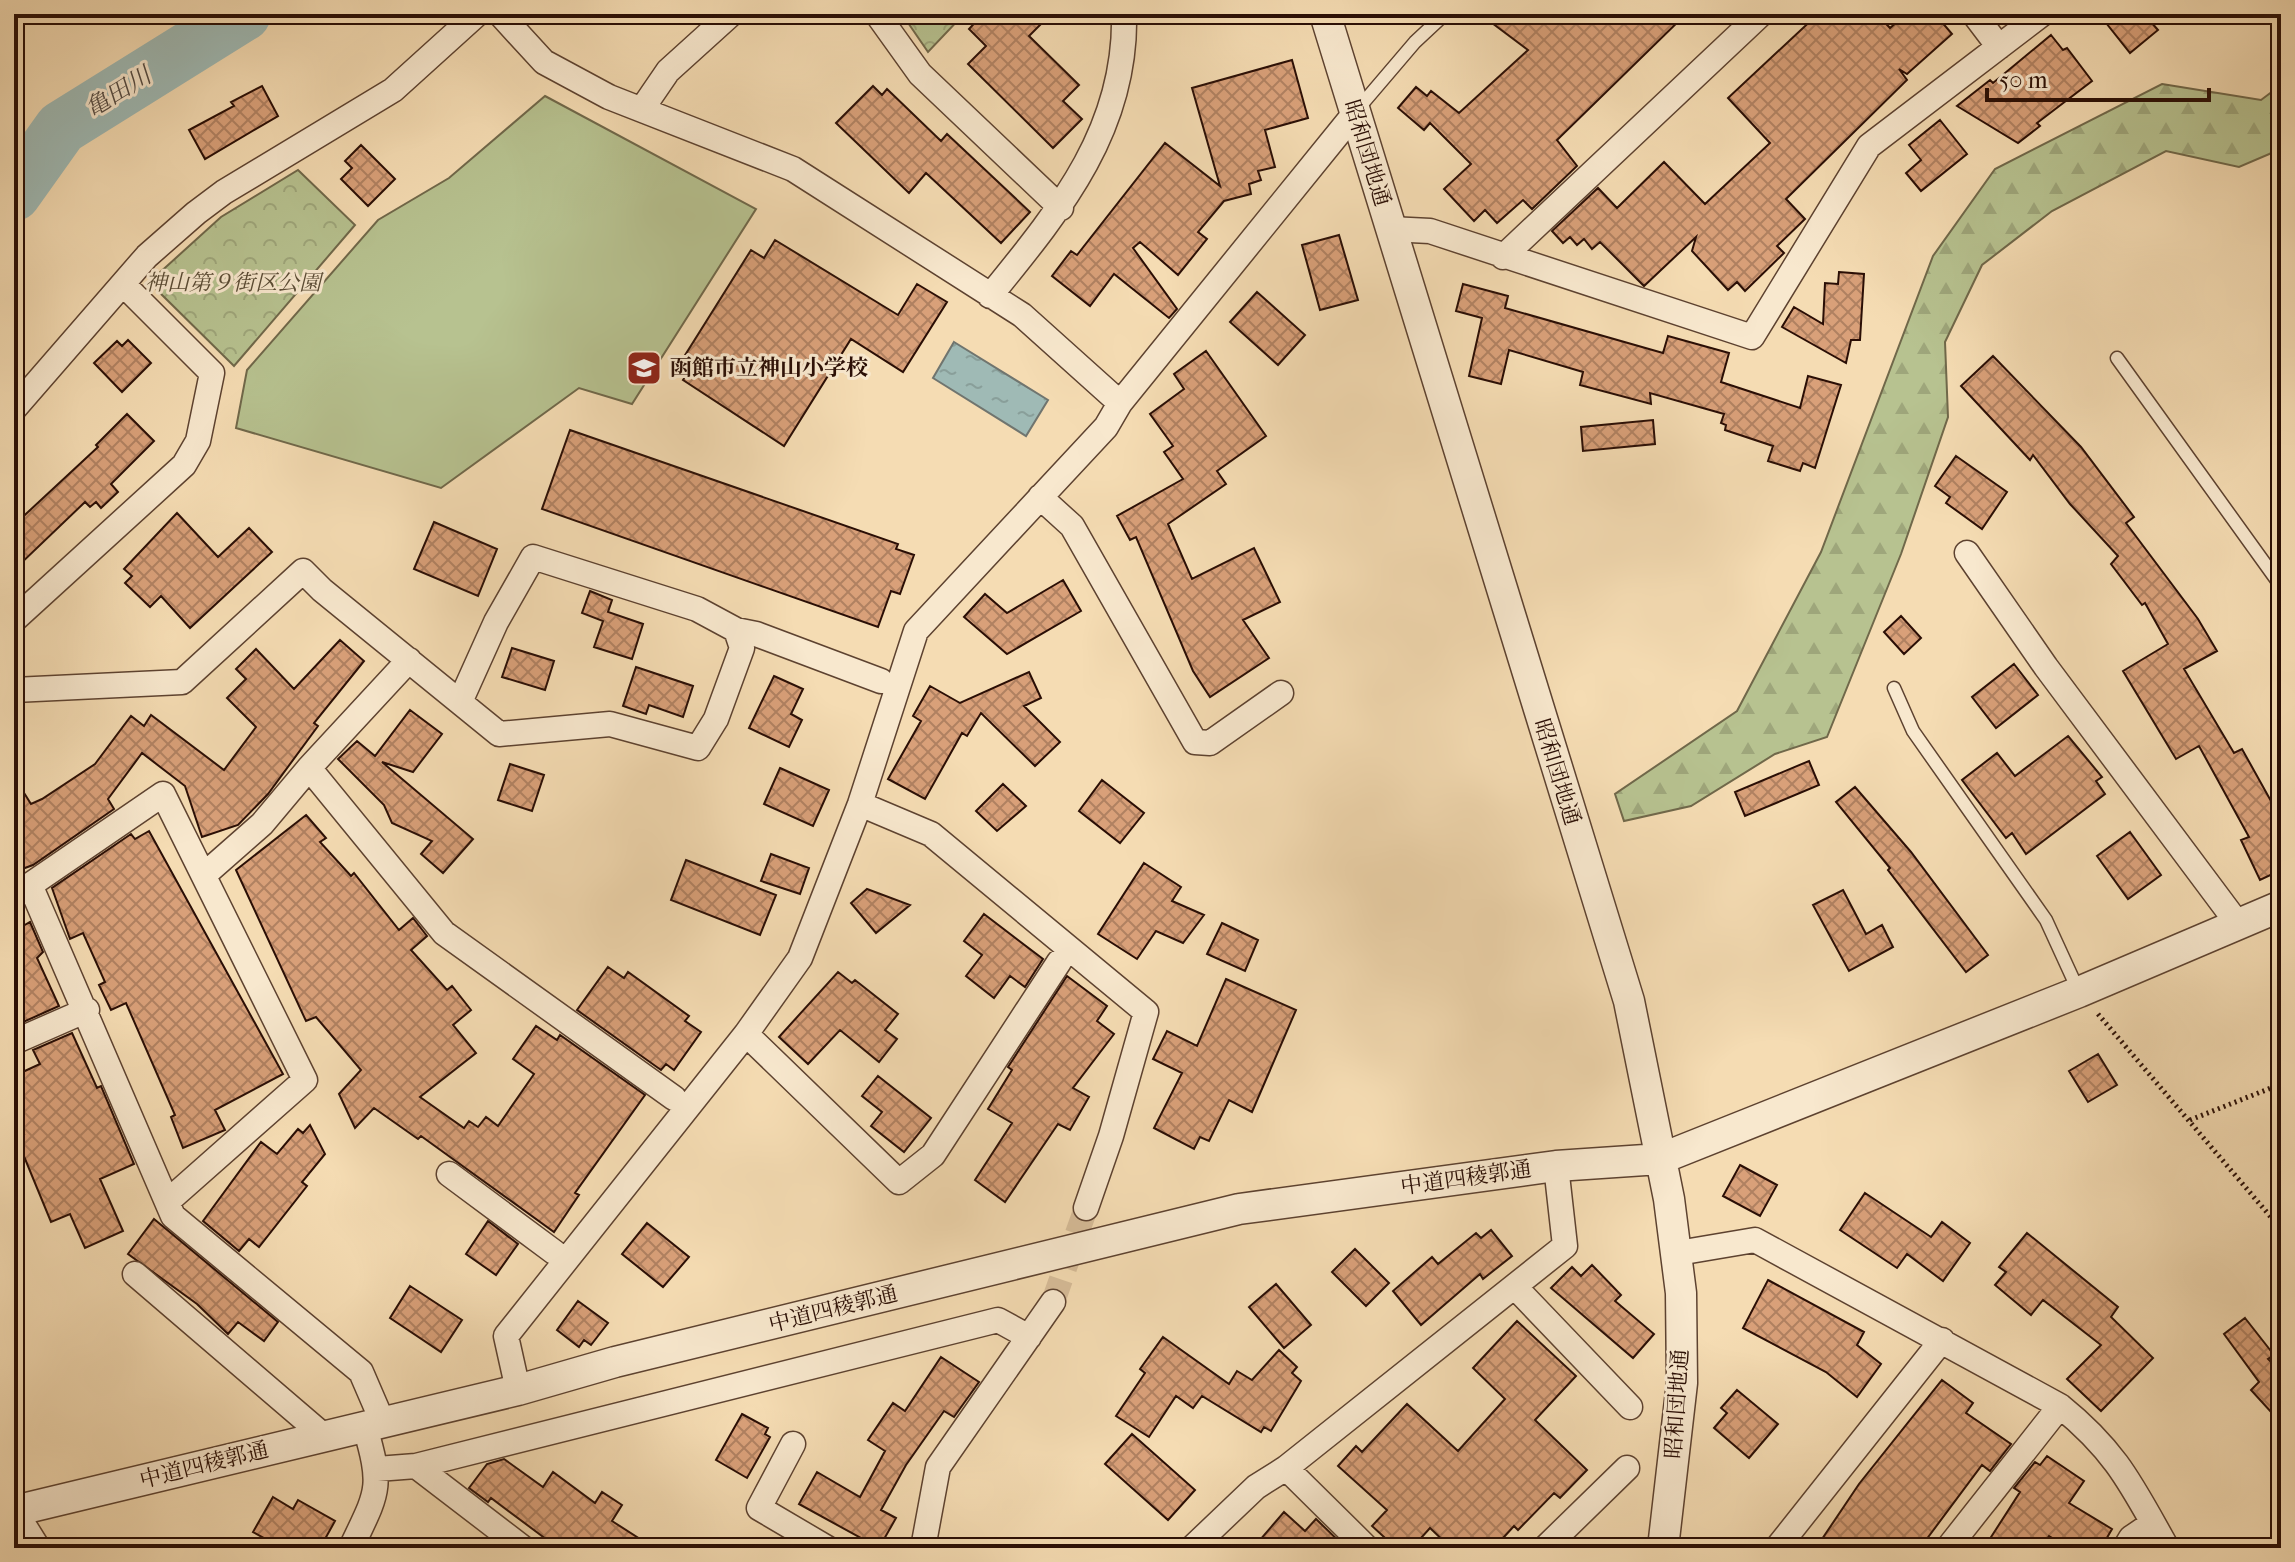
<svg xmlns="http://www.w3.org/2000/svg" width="2295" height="1562" font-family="'IM FELL French Canon','Noto Serif JP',serif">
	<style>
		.forest { fill: url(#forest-firs); stroke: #70684a; stroke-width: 2 }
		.park { fill: url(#park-crowns); stroke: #70684a; stroke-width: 2 }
		.pitch { fill: #b7c290; stroke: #70684a; stroke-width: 2 }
		.water { fill: url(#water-ripples); stroke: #70756f; stroke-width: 2 }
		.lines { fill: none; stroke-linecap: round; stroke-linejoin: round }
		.river { stroke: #9fbab5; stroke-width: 54 }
		.building { fill: url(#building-cross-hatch); stroke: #2a0e05; stroke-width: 2 }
		.minor-tunnel { stroke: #d7bd99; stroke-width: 24; stroke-dasharray: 24 12; stroke-linecap: butt }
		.service-casing { stroke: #5d4230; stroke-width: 15 }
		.minor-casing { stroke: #5d4230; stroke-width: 27 }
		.tertiary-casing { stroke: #5d4230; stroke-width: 33 }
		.path { stroke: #2a0e05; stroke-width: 5; stroke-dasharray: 2 4; stroke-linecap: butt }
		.service { stroke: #f8e8ce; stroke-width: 12 }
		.minor { stroke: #f8e8ce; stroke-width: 24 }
		.tertiary { stroke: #f8e8ce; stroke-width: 30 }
		.labels { text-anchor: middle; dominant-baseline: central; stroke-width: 6; stroke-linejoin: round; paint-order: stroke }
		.street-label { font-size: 22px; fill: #2a0e05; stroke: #f8e8ce }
		.park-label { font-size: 22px; font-style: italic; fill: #5b4d36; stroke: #f8e8ce }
		.poi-label { font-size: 22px; font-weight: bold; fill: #2a0e05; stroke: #f8e8ce; text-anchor: start }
		.water-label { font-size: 24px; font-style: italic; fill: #534a43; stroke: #f8e8ce }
	</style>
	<defs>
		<pattern id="forest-firs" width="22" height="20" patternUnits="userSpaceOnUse" patternTransform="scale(2)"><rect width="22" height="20" fill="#b7c290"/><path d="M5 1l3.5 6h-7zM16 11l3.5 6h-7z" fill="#9ea67b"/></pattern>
		<pattern id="park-crowns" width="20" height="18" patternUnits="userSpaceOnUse" patternTransform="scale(2)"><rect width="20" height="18" fill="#b7c290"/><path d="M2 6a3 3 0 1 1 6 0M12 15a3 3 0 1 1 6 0" fill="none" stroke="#9ea67b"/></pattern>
		<pattern id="water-ripples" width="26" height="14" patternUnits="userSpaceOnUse" patternTransform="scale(2)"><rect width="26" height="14" fill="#9fbab5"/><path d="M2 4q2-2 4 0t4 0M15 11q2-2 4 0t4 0" fill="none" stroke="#899f9a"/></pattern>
		<pattern id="building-cross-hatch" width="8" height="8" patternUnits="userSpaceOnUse" patternTransform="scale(2)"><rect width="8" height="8" fill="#d9a079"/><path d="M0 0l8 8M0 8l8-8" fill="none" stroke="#b08161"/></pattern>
	</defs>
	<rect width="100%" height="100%" fill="#f5dcb3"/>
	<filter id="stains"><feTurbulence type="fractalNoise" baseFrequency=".0025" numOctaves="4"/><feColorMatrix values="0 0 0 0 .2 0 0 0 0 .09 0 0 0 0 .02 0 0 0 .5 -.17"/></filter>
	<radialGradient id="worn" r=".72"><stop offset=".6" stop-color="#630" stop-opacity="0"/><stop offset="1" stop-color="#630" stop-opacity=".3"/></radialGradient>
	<path class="forest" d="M 2162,84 L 2261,100 L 2281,85 L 2281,149 L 2239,167 L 2166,151 L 2052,211 L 1982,265 L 1945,342 L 1948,417 L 1901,554 L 1827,737 L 1775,754 L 1691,806 L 1624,821 L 1615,794 L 1737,711 L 1821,552 L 1933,256 L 1995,169 Z"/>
	<path class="park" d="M 902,14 L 964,14 L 928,52 Z
		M 298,170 L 355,225 L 234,366 L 156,289 L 156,276 L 221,217 Z"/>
	<path class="pitch" d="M 545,96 L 756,209 L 632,404 L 579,388 L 441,488 L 236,428 L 247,370 L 378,220 L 449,178 Z"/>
	<path class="water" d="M 954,342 L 1048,400 L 1026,436 L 933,378 Z"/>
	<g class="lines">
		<path class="river" d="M 14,194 L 61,128 L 244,14"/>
	</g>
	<path class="building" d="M 983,14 L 1051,14 L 1029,36 L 1079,85 L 1063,101 L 1082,119 L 1053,148 L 968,64 L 986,46 L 969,29 Z
		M 1480,14 L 1686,14 L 1557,140 L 1577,166 L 1532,209 L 1523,200 L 1497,223 L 1485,210 L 1474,221 L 1444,189 L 1471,164 L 1430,123 L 1424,130 L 1398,108 L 1416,87 L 1427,96 L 1431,91 L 1459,113 L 1528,50 Z
		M 1818,14 L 1877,14 L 1890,28 L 1906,14 L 1935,14 L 1952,34 L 1907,74 L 1899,69 L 1907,80 L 1786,199 L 1805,219 L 1777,246 L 1784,253 L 1745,291 L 1737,282 L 1728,290 L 1692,251 L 1696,237 L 1644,286 L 1600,242 L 1592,249 L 1584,239 L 1577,245 L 1570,237 L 1563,243 L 1552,231 L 1598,188 L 1617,208 L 1664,162 L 1705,204 L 1770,143 L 1728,98 Z
		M 2099,14 L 2144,14 L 2158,30 L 2130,53 Z
		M 2051,35 L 2063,50 L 2067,48 L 2092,81 L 2037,123 L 2040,126 L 2018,143 L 1957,106 L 1990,80 L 1993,83 Z
		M 1292,60 L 1308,118 L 1265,130 L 1275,167 L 1258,171 L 1261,180 L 1249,184 L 1251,194 L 1224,201 L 1198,232 L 1207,239 L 1178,275 L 1140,242 L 1133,248 L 1177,309 L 1169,318 L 1114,274 L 1090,306 L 1052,276 L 1071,251 L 1077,255 L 1165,143 L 1220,186 L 1192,88 Z
		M 262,86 L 278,116 L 205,159 L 189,130 L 234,106 L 231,102 Z
		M 873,86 L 882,95 L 887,89 L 941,141 L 947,134 L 1030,212 L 1001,243 L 926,173 L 909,193 L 836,123 Z
		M 1940,120 L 1967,154 L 1921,191 L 1906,173 L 1921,160 L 1909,145 Z
		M 361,145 L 395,179 L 368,206 L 341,179 L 352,168 L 345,161 Z
		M 1339,235 L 1358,300 L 1320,310 L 1302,245 Z
		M 775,240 L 898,315 L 917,284 L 947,302 L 903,372 L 851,339 L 784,446 L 683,380 L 687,374 L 677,368 L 751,250 L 764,258 Z
		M 1839,272 L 1864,274 L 1860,340 L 1851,340 L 1846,363 L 1782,327 L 1794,307 L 1823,324 L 1825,283 L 1838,284 Z
		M 1463,284 L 1508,296 L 1505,308 L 1663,353 L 1668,336 L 1729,353 L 1721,382 L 1800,408 L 1808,376 L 1841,385 L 1815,468 L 1803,463 L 1800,471 L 1768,461 L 1773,446 L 1725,430 L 1726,425 L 1721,423 L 1724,414 L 1650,393 L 1651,404 L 1580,385 L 1583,372 L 1509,350 L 1501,384 L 1469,376 L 1482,318 L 1456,311 Z
		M 1257,292 L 1305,335 L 1278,365 L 1230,322 Z
		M 128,340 L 151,363 L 122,392 L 94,363 L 117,341 L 122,346 Z
		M 1206,351 L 1266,436 L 1217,471 L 1226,484 L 1168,524 L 1192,579 L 1254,548 L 1280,602 L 1243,620 L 1269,658 L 1210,697 L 1193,671 L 1136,537 L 1130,540 L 1117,516 L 1183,479 L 1164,452 L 1173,446 L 1150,414 L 1184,389 L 1174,374 Z
		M 1993,356 L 2081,447 L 2134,517 L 2126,523 L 2198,619 L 2217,651 L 2184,669 L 2234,753 L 2242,749 L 2281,819 L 2281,870 L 2260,880 L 2241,840 L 2249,837 L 2199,746 L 2176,759 L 2123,671 L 2168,644 L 2145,603 L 2142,605 L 2111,564 L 2118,556 L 2070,504 L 2033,455 L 2030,460 L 1961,386 Z
		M 127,414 L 154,441 L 111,484 L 118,492 L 101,508 L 96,502 L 90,507 L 85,502 L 14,570 L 14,525 L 98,447 L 96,445 Z
		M 1653,420 L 1655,444 L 1583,451 L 1581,427 Z
		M 570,430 L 898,544 L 896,549 L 914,555 L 900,594 L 891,591 L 878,627 L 542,509 Z
		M 1956,456 L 2007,492 L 1982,529 L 1946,503 L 1950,497 L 1935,486 Z
		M 177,513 L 218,557 L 249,528 L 272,552 L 190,628 L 161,596 L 150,607 L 125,583 L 132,576 L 124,569 Z
		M 434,522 L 497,549 L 478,596 L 414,569 Z
		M 1063,580 L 1081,611 L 1007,654 L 964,617 L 985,594 L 1007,613 Z
		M 590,591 L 612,600 L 608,612 L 643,624 L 632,659 L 594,647 L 603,621 L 582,613 Z
		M 1901,616 L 1921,638 L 1904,654 L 1884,632 Z
		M 340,640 L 364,661 L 314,723 L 318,726 L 268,794 L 238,825 L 202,837 L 185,786 L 142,753 L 108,799 L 114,809 L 33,865 L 14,872 L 14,777 L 31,804 L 42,799 L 95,764 L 131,716 L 144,726 L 151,715 L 224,770 L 256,727 L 227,698 L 246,679 L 236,669 L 256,649 L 294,689 Z
		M 512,648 L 554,661 L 545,690 L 502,677 Z
		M 2014,664 L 2038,695 L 1996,728 L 1972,697 Z
		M 636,667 L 693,686 L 683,717 L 649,705 L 646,714 L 623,706 Z
		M 1029,672 L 1041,698 L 1024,706 L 1060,742 L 1035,766 L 981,713 L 967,736 L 962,733 L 925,799 L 888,779 L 921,721 L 913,716 L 930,686 L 960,703 Z
		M 774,676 L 803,689 L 791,714 L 802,720 L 789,747 L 749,728 Z
		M 410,710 L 442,734 L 413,772 L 382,762 L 473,839 L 443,873 L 421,854 L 432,841 L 392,823 L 384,805 L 338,759 L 357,741 L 375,756 Z
		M 2068,736 L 2102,777 L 2096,781 L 2105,794 L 2026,854 L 2012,833 L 2006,838 L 1962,780 L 1997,753 L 2015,776 Z
		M 1809,761 L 1819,785 L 1745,816 L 1735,792 Z
		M 510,764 L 544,775 L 532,811 L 498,800 Z
		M 780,768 L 829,790 L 813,826 L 764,804 Z
		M 1102,780 L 1144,813 L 1120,843 L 1079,811 Z
		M 1003,784 L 1026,806 L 997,831 L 976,811 Z
		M 1855,787 L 1911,852 L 1988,955 L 1966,972 L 1888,870 L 1890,868 L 1836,802 Z
		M 306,815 L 326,838 L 320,842 L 351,876 L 354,873 L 399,930 L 413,918 L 427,936 L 411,950 L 447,990 L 452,986 L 471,1010 L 453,1025 L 476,1053 L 420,1097 L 464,1128 L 469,1121 L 478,1127 L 486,1117 L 498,1126 L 534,1074 L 513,1059 L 536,1026 L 557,1040 L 560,1035 L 645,1095 L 575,1193 L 579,1195 L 554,1232 L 421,1136 L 418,1139 L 374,1108 L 355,1128 L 339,1094 L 361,1070 L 316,1017 L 306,1021 L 236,870 Z
		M 149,831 L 283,1074 L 215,1110 L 225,1130 L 183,1148 L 171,1117 L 175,1115 L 126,1003 L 111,1010 L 99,985 L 105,982 L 83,933 L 70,939 L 52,888 L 131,834 L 135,839 Z
		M 2130,832 L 2161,875 L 2128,899 L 2097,856 Z
		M 771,854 L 809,868 L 800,894 L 761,881 Z
		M 686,860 L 776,895 L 760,935 L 671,900 Z
		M 1144,863 L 1181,887 L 1172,901 L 1204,915 L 1183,943 L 1156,931 L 1137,959 L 1098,934 Z
		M 867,889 L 910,905 L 876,933 L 851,903 Z
		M 1843,890 L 1866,934 L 1882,925 L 1893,947 L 1849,971 L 1813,905 Z
		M 14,911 L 23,926 L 30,922 L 43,952 L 37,958 L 59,1006 L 21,1023 L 14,1007 Z
		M 984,914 L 1043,959 L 1025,987 L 1010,976 L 994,998 L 966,976 L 982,955 L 964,941 Z
		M 1222,923 L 1258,940 L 1245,971 L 1207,954 Z
		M 608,967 L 624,978 L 628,972 L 689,1016 L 685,1021 L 701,1032 L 674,1070 L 666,1064 L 661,1070 L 577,1010 Z
		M 838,972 L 852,983 L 855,980 L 898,1014 L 885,1030 L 897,1039 L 879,1062 L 840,1030 L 808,1064 L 779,1037 Z
		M 1067,976 L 1107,1006 L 1097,1021 L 1114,1034 L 1073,1088 L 1089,1097 L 1070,1130 L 1058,1124 L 1005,1202 L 975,1180 L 1012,1123 L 988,1109 L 1012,1070 L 1008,1067 Z
		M 1226,979 L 1296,1010 L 1252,1112 L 1229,1100 L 1209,1141 L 1200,1137 L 1194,1149 L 1154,1128 L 1182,1073 L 1153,1059 L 1167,1031 L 1197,1046 Z
		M 72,1033 L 97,1088 L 101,1086 L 134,1164 L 100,1179 L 123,1231 L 85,1248 L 70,1214 L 51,1222 L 16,1137 L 24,1134 L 14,1113 L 14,1076 L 40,1064 L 33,1050 Z
		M 2098,1054 L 2117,1085 L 2088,1102 L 2069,1071 Z
		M 878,1076 L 931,1118 L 904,1152 L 871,1126 L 882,1112 L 862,1096 Z
		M 310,1125 L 325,1154 L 302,1182 L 307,1186 L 259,1247 L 249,1239 L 239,1251 L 203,1221 L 261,1142 L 277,1154 L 298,1129 L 303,1133 Z
		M 1740,1165 L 1777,1185 L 1760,1216 L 1723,1196 Z
		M 1865,1193 L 1931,1237 L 1942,1222 L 1970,1243 L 1943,1281 L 1907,1254 L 1897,1268 L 1840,1230 Z
		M 154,1219 L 278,1322 L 264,1341 L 238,1322 L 228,1334 L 197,1304 L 128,1254 Z
		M 488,1221 L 518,1244 L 496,1275 L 466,1254 Z
		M 647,1223 L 689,1257 L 663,1287 L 622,1254 Z
		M 1491,1230 L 1512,1256 L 1483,1279 L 1480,1274 L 1421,1325 L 1393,1291 L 1432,1257 L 1438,1264 L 1476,1233 L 1481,1238 Z
		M 2027,1233 L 2118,1307 L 2111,1317 L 2153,1358 L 2101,1411 L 2067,1379 L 2101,1345 L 2043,1300 L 2031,1315 L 1995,1285 L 2006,1272 L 1999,1267 Z
		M 1355,1249 L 1389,1283 L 1366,1306 L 1332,1272 Z
		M 1592,1265 L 1621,1295 L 1615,1301 L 1654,1334 L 1633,1358 L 1551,1288 L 1572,1267 L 1581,1276 Z
		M 1768,1280 L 1864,1332 L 1857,1345 L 1881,1364 L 1857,1397 L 1826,1372 L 1743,1328 Z
		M 1276,1284 L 1311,1325 L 1284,1348 L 1249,1307 Z
		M 410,1286 L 462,1320 L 441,1352 L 390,1318 Z
		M 578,1301 L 608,1323 L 591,1345 L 584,1340 L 579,1347 L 557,1330 Z
		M 2245,1318 L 2274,1355 L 2268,1359 L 2275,1366 L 2281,1361 L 2281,1423 L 2251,1390 L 2259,1382 L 2224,1334 Z
		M 1517,1321 L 1576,1376 L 1535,1420 L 1587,1470 L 1560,1498 L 1554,1493 L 1518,1530 L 1514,1526 L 1494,1548 L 1451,1548 L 1430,1528 L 1412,1548 L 1396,1548 L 1372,1526 L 1387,1510 L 1338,1466 L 1356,1446 L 1362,1452 L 1407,1404 L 1458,1451 L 1505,1399 L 1473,1368 Z
		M 1163,1337 L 1229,1384 L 1237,1371 L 1252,1380 L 1279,1350 L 1297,1367 L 1292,1373 L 1301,1381 L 1271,1431 L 1264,1427 L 1261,1432 L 1202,1396 L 1193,1408 L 1176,1396 L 1149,1437 L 1116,1416 L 1145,1373 L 1140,1369 Z
		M 941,1357 L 979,1382 L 954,1417 L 944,1411 L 906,1465 L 881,1510 L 896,1518 L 879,1548 L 799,1504 L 817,1472 L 860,1497 L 885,1451 L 868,1440 L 893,1403 L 905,1411 Z
		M 1942,1380 L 1973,1403 L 1966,1413 L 2011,1444 L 1990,1471 L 1982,1465 L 1920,1548 L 1816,1548 L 1859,1484 Z
		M 1737,1390 L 1778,1424 L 1749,1458 L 1714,1428 L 1727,1413 L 1721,1408 Z
		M 742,1414 L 768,1428 L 765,1434 L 770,1437 L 747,1478 L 716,1460 Z
		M 1132,1434 L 1195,1490 L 1168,1520 L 1105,1464 Z
		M 2047,1456 L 2084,1481 L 2069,1503 L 2112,1529 L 2101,1548 L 2069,1548 L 2049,1536 L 2041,1548 L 1984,1548 L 2020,1492 L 2014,1488 L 2035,1462 L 2040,1465 Z
		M 504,1459 L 543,1487 L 553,1472 L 595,1503 L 602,1492 L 622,1505 L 612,1521 L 654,1548 L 558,1548 L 491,1498 L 488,1502 L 469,1488 L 487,1464 Z
		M 273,1497 L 293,1509 L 298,1500 L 335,1521 L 320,1548 L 282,1548 L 253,1532 Z
		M 1284,1512 L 1305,1531 L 1316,1519 L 1346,1548 L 1253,1548 Z"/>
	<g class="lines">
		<path class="minor-tunnel" d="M 1053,1302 L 1086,1208"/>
		<defs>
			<path id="service" d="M 1357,110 L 1415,42 L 1445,14
				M 2117,358 L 2281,586
				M 1894,688 L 1913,731 L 2046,920 L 2079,992"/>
			<path id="minor" d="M 500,14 L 544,62 L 609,97 L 793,169 L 1022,315 L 1120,403
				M 877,14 L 920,74 L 1061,208
				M 1974,14 L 1999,47
				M 642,109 L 668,71 L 731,14
				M 1390,229 L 1430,231 L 1752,337 L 1869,146 L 2042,14
				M 1503,257 L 1761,14
				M 990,296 C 1059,211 1127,130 1124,14
				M 14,409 L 147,256 L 196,213 L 224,192 L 393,90 L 477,14
				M 1040,497 L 1072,526 L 1195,742 L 1210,743 L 1281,693
				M 1967,553 L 2046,667 L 2238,924
				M 14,620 L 184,465 L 198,441 L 212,373 L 124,285
				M 736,630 L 756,634 L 881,681
				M 14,690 L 182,682 L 303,571 L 322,590 L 499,734 L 610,724 L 698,748 L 716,719 L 742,648 L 736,630 L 697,609 L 533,557 L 496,622 L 460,702
				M 309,768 L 409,660
				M 860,804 L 931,834 L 1146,1012 L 1111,1136 L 1086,1208
				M 204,875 L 262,824 L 309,768 L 444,933 L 674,1098
				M 31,887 L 173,1216 L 361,1372 L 383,1423
				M 14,896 L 163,794 L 305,1080 L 167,1202
				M 746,1034 L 899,1182 L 933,1155 L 1059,962
				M 14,1042 L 87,1010
				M 449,1174 L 554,1252
				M 1678,1253 L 1755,1240 L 2060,1406 C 2117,1452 2132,1486 2167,1548
				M 135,1274 L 324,1436
				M 1515,1287 L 1630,1407
				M 518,1390 L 506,1336 L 746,1034 L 800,958 L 860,804 L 916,631 L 1106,427 L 1120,403 L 1355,113
				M 793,1444 L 759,1508 L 827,1548
				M 416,1466 L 998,1320 L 1029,1337
				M 1286,1468 L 1367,1548
				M 377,1469 L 416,1466 L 523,1548
				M 15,1511 L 38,1548
				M 351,1548 C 378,1491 383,1489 365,1427
				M 923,1548 L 938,1467 L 1053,1302
				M 1192,1548 L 1256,1487 L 1286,1468 L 1565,1246 L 1556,1166
				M 1545,1548 L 1627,1468
				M 1777,1548 L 1942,1340
				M 1948,1548 L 2060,1406
				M 2125,1548 L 2131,1538 L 2153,1523"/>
			<path id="tertiary" d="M 1325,14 L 1629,1001 L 1669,1199 L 1681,1293 L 1682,1383 L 1663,1548
				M 14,1511 L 518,1390 L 615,1362 L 1239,1209 L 1556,1166 L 1660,1159 L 2079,992 L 2281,906"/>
		</defs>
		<use href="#service" class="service-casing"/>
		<use href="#minor" class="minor-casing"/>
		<use href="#tertiary" class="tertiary-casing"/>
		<path class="path" d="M 2098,1014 L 2281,1229
			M 2190,1120 L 2281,1084"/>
		<use href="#service" class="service"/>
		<use href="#minor" class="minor"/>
		<use href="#tertiary" class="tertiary"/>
	</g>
	<defs>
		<symbol id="school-square" viewBox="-11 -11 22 22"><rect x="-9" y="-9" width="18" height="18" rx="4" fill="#8f2418" stroke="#f8e8ce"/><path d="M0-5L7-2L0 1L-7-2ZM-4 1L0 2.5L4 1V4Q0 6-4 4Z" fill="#fff"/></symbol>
	</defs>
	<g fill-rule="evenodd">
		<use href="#school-square" x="624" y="348" width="40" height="40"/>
	</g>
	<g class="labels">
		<g class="street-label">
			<text transform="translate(1367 153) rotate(73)">昭和団地通</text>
			<text transform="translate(1557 772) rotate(73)">昭和団地通</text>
			<text transform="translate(1466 1178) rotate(-8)">中道四稜郭通</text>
			<text transform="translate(833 1309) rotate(-14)">中道四稜郭通</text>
			<text transform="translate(1677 1404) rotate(-86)">昭和団地通</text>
			<text transform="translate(204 1465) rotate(-14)">中道四稜郭通</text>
		</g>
		<g class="park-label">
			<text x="233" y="283">神山第９街区公園</text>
		</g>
		<g class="poi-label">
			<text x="670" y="368">函館市立神山小学校</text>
		</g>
		<g class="water-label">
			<text transform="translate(118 92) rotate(-32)">亀田川</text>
		</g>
	</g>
	<rect width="2295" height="1562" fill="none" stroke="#f5dcb3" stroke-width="48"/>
	<rect x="16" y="16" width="2263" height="1530" fill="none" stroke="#2a0e05" stroke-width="4"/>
	<rect x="24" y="24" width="2247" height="1514" fill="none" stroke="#2a0e05" stroke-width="2"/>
	<path d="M1987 88v12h222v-12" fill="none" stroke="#2a0e05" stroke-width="4"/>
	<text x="1999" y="88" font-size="24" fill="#2a0e05" stroke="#f8e8ce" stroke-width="6" paint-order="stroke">50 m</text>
	<rect width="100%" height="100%" filter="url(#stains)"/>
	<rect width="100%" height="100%" fill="url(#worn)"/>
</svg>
